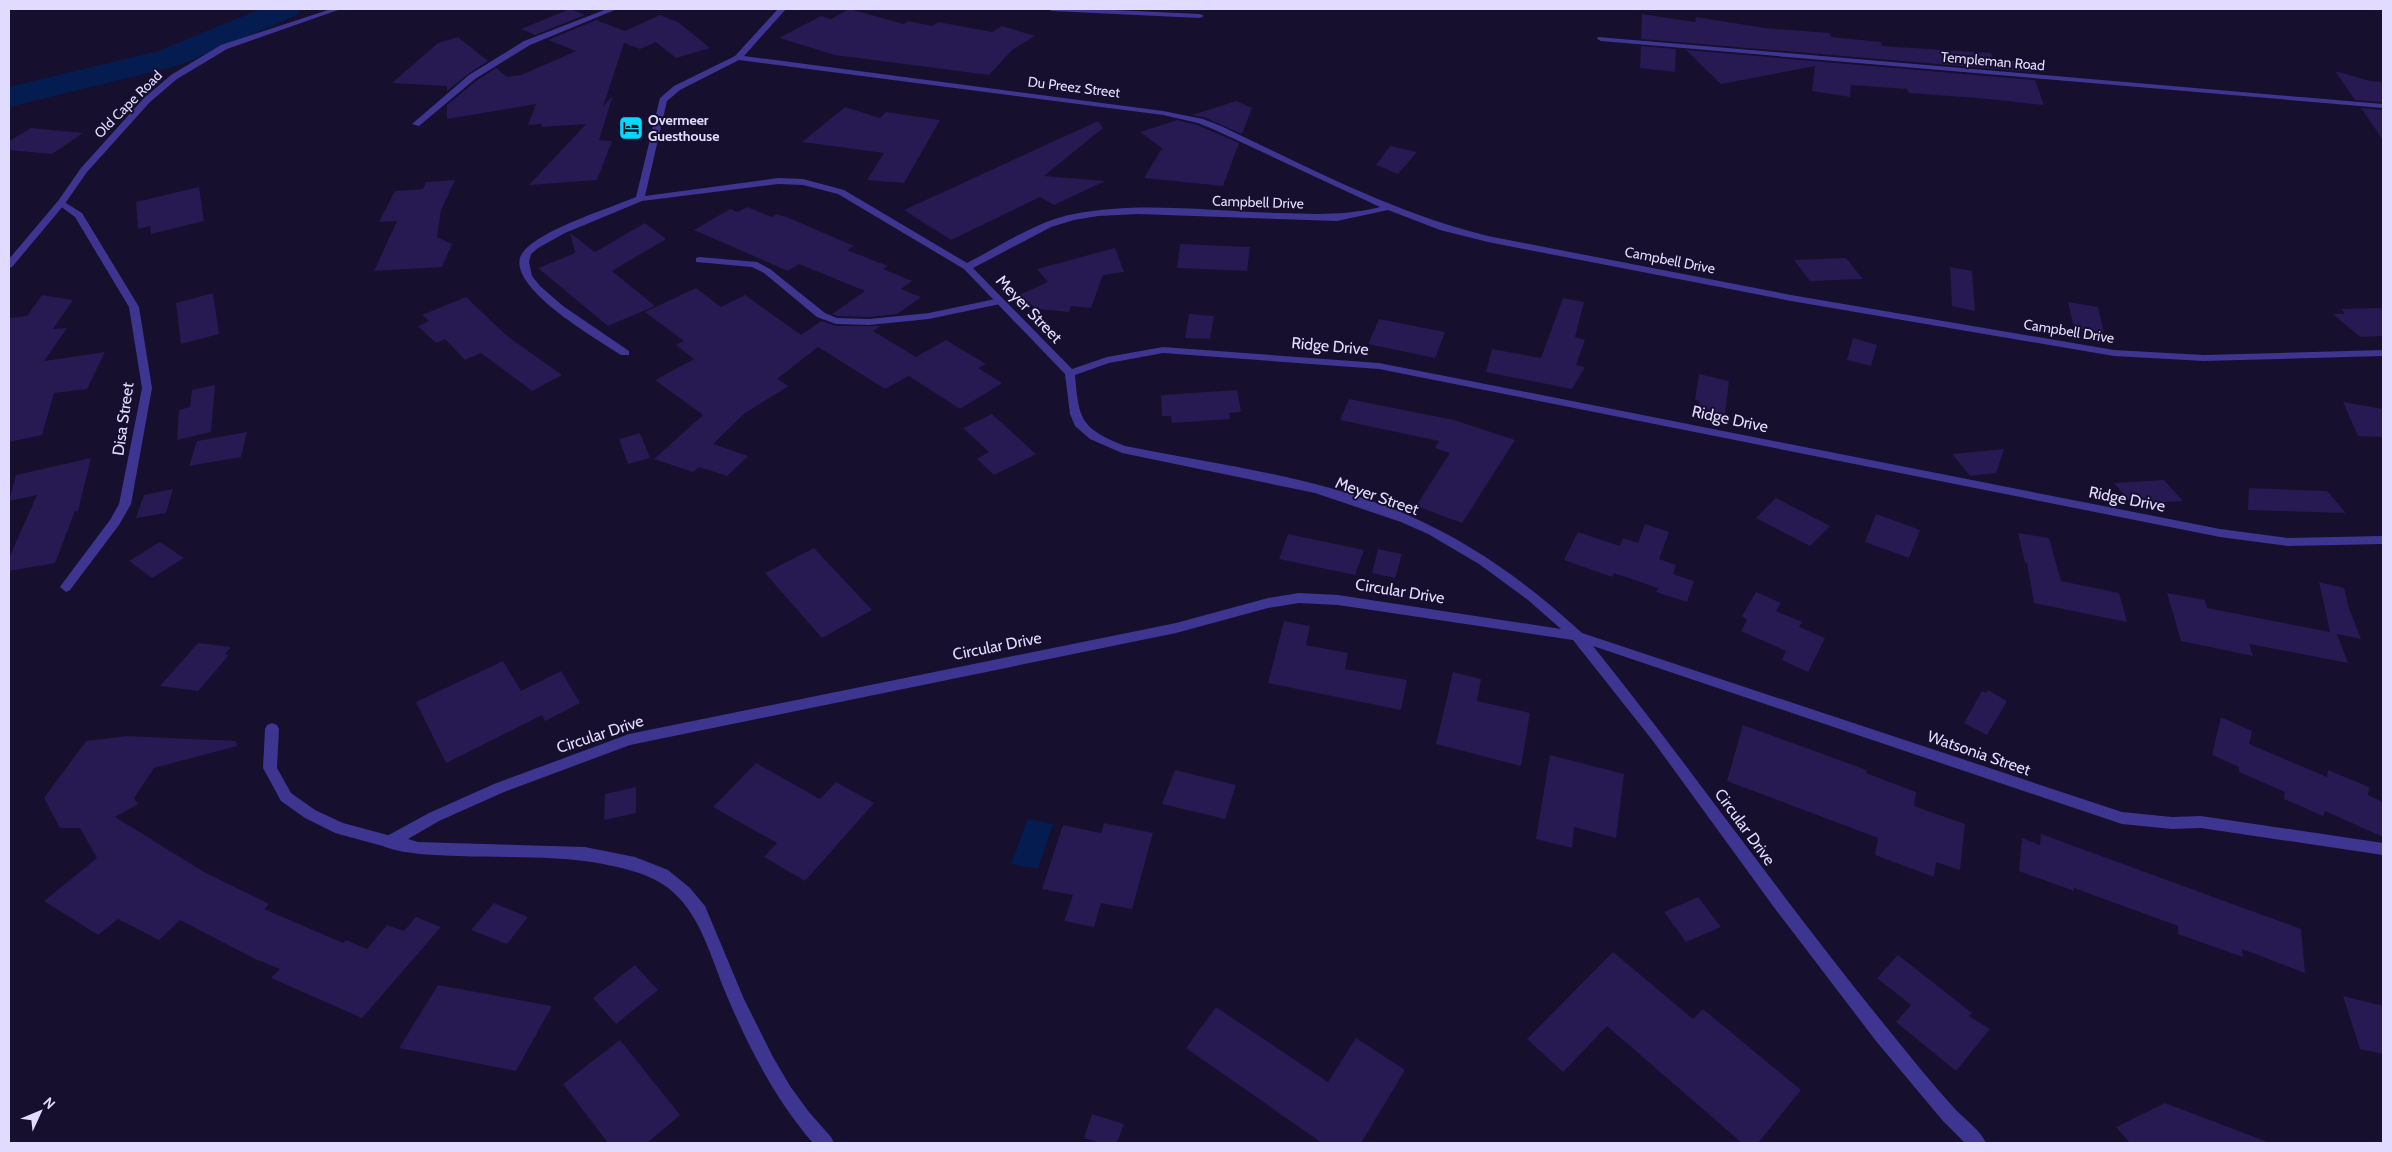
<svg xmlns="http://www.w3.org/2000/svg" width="2392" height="1152" font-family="Cabin,sans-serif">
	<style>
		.water { fill: #051c50 }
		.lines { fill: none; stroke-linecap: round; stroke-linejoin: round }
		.river { fill: #051c50; fill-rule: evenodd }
		.building { fill: #271951 }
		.service { fill: #3e3591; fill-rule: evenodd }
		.minor { fill: #3e3591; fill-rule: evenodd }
		.tertiary { fill: #3e3591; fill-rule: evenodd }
		.labels { text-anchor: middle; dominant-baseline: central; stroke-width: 4; stroke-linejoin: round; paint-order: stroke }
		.far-street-label { font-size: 14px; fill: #e1dbff; stroke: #160f2e }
		.far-poi-label { font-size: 14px; font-weight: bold; fill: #e1dbff; stroke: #160f2e; text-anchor: start }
		.street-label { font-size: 16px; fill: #e1dbff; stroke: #160f2e }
	</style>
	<rect width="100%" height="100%" fill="#160f2e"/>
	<path class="water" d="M 1028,819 L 1053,824 L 1038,869 L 1011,864 Z"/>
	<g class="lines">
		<path class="river" d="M 260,9 L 301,9 L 297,15 L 180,65 L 9,107 L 9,87 L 158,51 Z"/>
	</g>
	<path class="building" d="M 570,9 L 585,15 L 535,35 L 521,29 Z
		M 849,9 L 904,24 L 908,21 L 933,26 L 938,22 L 992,32 L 1002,26 L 1035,36 L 1012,50 L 989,75 L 835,55 L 779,38 L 821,16 L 831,19 Z
		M 1642,14 L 1695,22 L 1696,17 L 1765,28 L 1830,33 L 1831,37 L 1881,42 L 1882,46 L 1991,53 L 1994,61 L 2027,60 L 2032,72 L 1641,39 Z
		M 660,15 L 678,22 L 710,48 L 676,58 L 656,42 L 640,49 L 624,43 L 603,107 L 613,95 L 599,140 L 612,141 L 597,180 L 529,185 L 586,124 L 541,127 L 542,124 L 528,125 L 536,104 L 447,119 L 447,105 L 476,81 L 496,68 L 507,77 L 521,75 L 576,51 L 548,40 L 596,20 L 625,31 Z
		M 458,37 L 488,61 L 468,74 L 447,91 L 447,86 L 392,83 L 438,43 Z
		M 1641,46 L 1676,49 L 1675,72 L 1640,68 Z
		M 1686,50 L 2035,80 L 2044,105 L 1989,99 L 1909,93 L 1907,89 L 1851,85 L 1850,97 L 1812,91 L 1815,66 L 1721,84 Z
		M 2335,71 L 2370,81 L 2383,82 L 2383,102 L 2355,100 Z
		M 1236,101 L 1252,108 L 1242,134 L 1204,117 L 1192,115 Z
		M 845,107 L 880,118 L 886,112 L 940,120 L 904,183 L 867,180 L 884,153 L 802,142 Z
		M 2361,108 L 2383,110 L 2383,140 Z
		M 1177,120 L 1197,125 L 1239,143 L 1223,186 L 1144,178 L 1162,148 L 1140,132 Z
		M 1098,121 L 1103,128 L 1044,176 L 1105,181 L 1054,205 L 1040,197 L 951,240 L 904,210 Z
		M 31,128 L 83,133 L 52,154 L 9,150 L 9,141 Z
		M 1390,146 L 1417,152 L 1398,174 L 1376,165 Z
		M 455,180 L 441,210 L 437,237 L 452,244 L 442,267 L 374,271 L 397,221 L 379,222 L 395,191 L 423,189 L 426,182 Z
		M 199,187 L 204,221 L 151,234 L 150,226 L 138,229 L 136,202 Z
		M 747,207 L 772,217 L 776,214 L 787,217 L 854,246 L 847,250 L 888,266 L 883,269 L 912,281 L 901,289 L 921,297 L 897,314 L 869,317 L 837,316 L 832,314 L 865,291 L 799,264 L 788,271 L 694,230 L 730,209 L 738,212 Z
		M 645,223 L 666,239 L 612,271 L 655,306 L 608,326 L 538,268 L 575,253 L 570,233 L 595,252 Z
		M 1180,244 L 1250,247 L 1247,271 L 1177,268 Z
		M 1115,248 L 1124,272 L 1103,275 L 1091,308 L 1071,306 L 1069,312 L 1037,309 L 1019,295 L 1048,282 L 1037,269 Z
		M 1846,258 L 1863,279 L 1810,281 L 1794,260 Z
		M 1950,267 L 1972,271 L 1975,311 L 1952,306 Z
		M 696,288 L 721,307 L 745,295 L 801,335 L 821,321 L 836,326 L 881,326 L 873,331 L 916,357 L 946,340 L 986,364 L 978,368 L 1002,383 L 960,409 L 909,376 L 885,389 L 804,338 L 818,347 L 777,379 L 789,386 L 745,413 L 713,444 L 748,456 L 727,476 L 699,467 L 693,472 L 654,459 L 703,415 L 655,380 L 694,359 L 676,345 L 684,341 L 645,312 Z
		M 213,293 L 219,334 L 181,344 L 176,303 Z
		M 42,295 L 73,300 L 53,329 L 67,328 L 44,361 L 105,352 L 87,389 L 54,393 L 42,435 L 9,442 L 9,318 L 27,316 Z
		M 466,297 L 507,336 L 562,375 L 532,391 L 481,353 L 465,360 L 445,339 L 436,343 L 418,326 L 429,321 L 422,315 Z
		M 1563,298 L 1584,302 L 1575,337 L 1585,340 L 1576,365 L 1585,367 L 1572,389 L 1486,372 L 1492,349 L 1541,358 Z
		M 2068,302 L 2098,307 L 2104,333 L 2074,328 Z
		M 2383,308 L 2383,336 L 2360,337 L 2333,314 L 2345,314 L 2341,309 Z
		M 1189,314 L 1214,316 L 1210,339 L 1185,338 Z
		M 1379,319 L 1445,332 L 1435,358 L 1368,344 Z
		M 1853,338 L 1877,345 L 1871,366 L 1847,360 Z
		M 1699,374 L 1729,381 L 1724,421 L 1698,416 L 1699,401 L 1695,400 Z
		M 215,385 L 211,432 L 177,440 L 179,410 L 190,407 L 192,390 Z
		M 1237,390 L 1241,412 L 1229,413 L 1230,419 L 1172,423 L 1171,416 L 1162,416 L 1161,395 Z
		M 1349,399 L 1454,420 L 1515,440 L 1462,523 L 1416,506 L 1450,453 L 1435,448 L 1439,441 L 1340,420 Z
		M 2343,402 L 2383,409 L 2383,437 L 2358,436 Z
		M 992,414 L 1036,454 L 994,475 L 977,459 L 989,452 L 963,428 Z
		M 247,432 L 241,457 L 189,466 L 197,441 Z
		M 640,433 L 650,458 L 628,464 L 619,439 Z
		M 2004,449 L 1996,473 L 1970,476 L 1952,454 Z
		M 91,458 L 78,511 L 75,511 L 55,563 L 9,571 L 9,558 L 37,495 L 9,501 L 16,475 Z
		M 2164,480 L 2183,501 L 2132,504 L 2114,483 Z
		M 2249,488 L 2327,491 L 2346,513 L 2248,510 Z
		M 173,489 L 166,513 L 136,518 L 144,495 Z
		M 1776,498 L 1830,526 L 1810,546 L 1756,518 Z
		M 1876,514 L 1920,530 L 1909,558 L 1865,542 Z
		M 1645,524 L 1669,532 L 1659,559 L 1676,565 L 1673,574 L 1694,581 L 1687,602 L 1656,592 L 1658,588 L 1614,573 L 1612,577 L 1564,560 L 1578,532 L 1620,546 L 1623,538 L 1638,543 Z
		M 2018,533 L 2049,538 L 2061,581 L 2119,593 L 2127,622 L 2034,603 L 2027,563 L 2025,563 Z
		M 1288,534 L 1364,550 L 1355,575 L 1279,559 Z
		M 160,542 L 184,558 L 152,578 L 129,561 Z
		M 814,548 L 872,610 L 822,638 L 765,573 Z
		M 1378,549 L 1402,554 L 1395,578 L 1372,573 Z
		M 2319,582 L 2344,588 L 2349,608 L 2361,639 L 2337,634 L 2348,663 L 2249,644 L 2253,656 L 2181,641 L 2167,593 L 2205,600 L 2207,608 L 2330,632 Z
		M 1756,592 L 1781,603 L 1776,611 L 1802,622 L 1799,627 L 1825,638 L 1808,672 L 1782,660 L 1786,651 L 1741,631 L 1747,620 L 1742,616 Z
		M 1284,621 L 1310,626 L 1306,645 L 1348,653 L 1345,669 L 1407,680 L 1401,710 L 1268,683 Z
		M 198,643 L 231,647 L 225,654 L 229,655 L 198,691 L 160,686 Z
		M 503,661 L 521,691 L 561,671 L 580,703 L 545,721 L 542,715 L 446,763 L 416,702 Z
		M 1453,672 L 1481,679 L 1477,701 L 1530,713 L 1521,766 L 1436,744 Z
		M 1988,690 L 2007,701 L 1987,735 L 1964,723 L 1982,691 L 1986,693 Z
		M 2221,717 L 2252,731 L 2249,744 L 2327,777 L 2328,770 L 2369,787 L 2368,795 L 2383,802 L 2383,837 L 2325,811 L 2323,816 L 2284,799 L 2285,792 L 2239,772 L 2239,767 L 2212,755 Z
		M 1743,725 L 1867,770 L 1866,773 L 1916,792 L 1914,806 L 1965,824 L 1960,870 L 1936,862 L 1934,877 L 1875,855 L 1878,838 L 1727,781 Z
		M 127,736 L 236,741 L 237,746 L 154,768 L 134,798 L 138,804 L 115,817 L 204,872 L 269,904 L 264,909 L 343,943 L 346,940 L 367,949 L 387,925 L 404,931 L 416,917 L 441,927 L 362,1018 L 271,978 L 280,969 L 255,959 L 180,920 L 159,940 L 118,919 L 98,935 L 44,901 L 97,858 L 80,828 L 60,828 L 44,798 L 86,741 Z
		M 1550,755 L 1624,774 L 1616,838 L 1574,827 L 1572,848 L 1536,839 Z
		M 756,763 L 820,799 L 836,782 L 874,803 L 805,881 L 764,857 L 777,843 L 713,807 Z
		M 1175,770 L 1236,785 L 1225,819 L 1162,804 Z
		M 636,787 L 636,813 L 604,820 L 605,794 Z
		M 1104,823 L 1153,833 L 1132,909 L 1101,903 L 1094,927 L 1064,921 L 1073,895 L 1042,889 L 1063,825 L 1101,833 Z
		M 2041,834 L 2301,929 L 2305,973 L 2242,949 L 2243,957 L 2178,934 L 2178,926 L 2074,888 L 2074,891 L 2019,871 L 2022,838 L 2040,845 Z
		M 1698,897 L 1721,927 L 1686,942 L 1664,912 Z
		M 494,903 L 528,917 L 507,944 L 471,930 Z
		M 1613,952 L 1693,1019 L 1703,1009 L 1801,1090 L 1758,1143 L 1742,1143 L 1607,1026 L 1563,1072 L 1527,1039 Z
		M 1898,955 L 1972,1013 L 1969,1016 L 1990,1029 L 1956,1071 L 1896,1022 L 1911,1005 L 1877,978 Z
		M 635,965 L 658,990 L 616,1024 L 593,998 Z
		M 438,985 L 552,1006 L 516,1071 L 399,1048 Z
		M 2343,996 L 2383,1006 L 2383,1054 L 2360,1049 Z
		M 1216,1007 L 1328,1082 L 1356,1038 L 1405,1070 L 1361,1143 L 1322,1143 L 1186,1048 Z
		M 620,1040 L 680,1115 L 647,1143 L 608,1143 L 563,1084 Z
		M 2165,1103 L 2265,1141 L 2265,1143 L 2130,1143 L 2116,1127 Z
		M 1092,1114 L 1124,1124 L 1117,1143 L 1100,1143 L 1084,1138 Z"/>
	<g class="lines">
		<path class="service" d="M 699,257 L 757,262 L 770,269 L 825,313 L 837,318 L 869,319 L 929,313 L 1000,298 L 1005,301 L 1000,304 L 929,319 L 869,325 L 836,324 L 817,317 L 764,273 L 752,267 L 696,262 L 696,258 Z
			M 272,723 L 277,725 L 279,729 L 277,768 L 291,793 L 315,810 L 343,823 L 395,837 L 397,842 L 395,847 L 390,848 L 335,833 L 305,818 L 281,801 L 263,768 L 265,729 L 267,725 Z"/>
		<path class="minor" d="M 607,9 L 617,9 L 530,45 L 475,79 L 419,126 L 412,124 L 469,75 L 524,41 Z
			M 778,9 L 786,9 L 744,56 L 1163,111 L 1203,119 L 1221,126 C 1308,167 1394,213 1488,236 L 1791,295 L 2114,350 L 2204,355 L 2383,350 L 2383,356 L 2204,361 L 2114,356 L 1791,301 L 1488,242 L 1440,230 L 1388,210 L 1337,221 L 1138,214 L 1098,216 L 1074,220 L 1051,227 L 973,268 L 1072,369 L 1107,357 L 1163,347 L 1379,363 L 2220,529 L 2288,538 L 2383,536 L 2383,544 L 2288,546 L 2220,537 L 1379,369 L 1163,353 L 1109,363 L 1075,375 C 1079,421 1081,428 1125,446 C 1220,465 1321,477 1410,516 C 1475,545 1530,585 1582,633 L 2122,812 L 2172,817 L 2201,816 L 2383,843 L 2383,855 L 2201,828 L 2172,829 L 2122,824 L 1593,646 C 1694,772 1786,904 1888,1029 C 1910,1056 1932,1084 1956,1110 C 1966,1120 1980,1130 1986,1143 L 1965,1143 L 1943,1121 L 1876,1041 L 1773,906 L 1653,741 L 1573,640 L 1338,605 L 1299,603 L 1268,608 L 1176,633 L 630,745 L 504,792 L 439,821 L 408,839 L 418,842 L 585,847 L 635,857 L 668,870 L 690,888 L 705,906 L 744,999 L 773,1057 L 790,1086 L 809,1112 L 831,1137 L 834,1143 L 813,1143 C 775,1099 749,1048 726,994 C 713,963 703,924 680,899 C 660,876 632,870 603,864 C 557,855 506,858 459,856 C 434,855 409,855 385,847 L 383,842 L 385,837 L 429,813 L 494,784 L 629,734 L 1176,623 L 1268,598 L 1299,593 L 1338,595 L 1561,629 L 1528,600 L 1479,564 L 1428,534 L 1401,522 L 1315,493 L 1122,453 L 1090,439 L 1075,426 L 1070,414 L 1065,374 L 964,269 L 838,194 L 803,185 L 778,184 L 642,201 L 565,233 L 538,248 L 531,254 L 529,262 L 532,276 L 540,286 L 563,306 L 629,351 L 629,355 L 621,355 C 600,341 499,284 523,252 C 541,229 608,209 636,197 L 660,98 L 674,86 L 735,56 ZM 739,60 L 1163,115 L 1198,123 L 1215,130 L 1380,207 C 1344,216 1314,214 1278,213 C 1212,211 1139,201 1074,214 C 1036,221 1001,246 967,263 L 844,190 L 803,179 L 778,178 L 645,196 L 667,101 L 680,90 Z
			M 1048,9 L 1093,9 L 1200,14 L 1204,16 L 1200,18 L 1052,11 Z
			M 1598,37 L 2383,104 L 2383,108 L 1601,41 L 1597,39 Z
			M 61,200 L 82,213 L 139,307 L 152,388 L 131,504 L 119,525 L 70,590 L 66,592 L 60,587 L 62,584 L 110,520 L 119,504 L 142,388 L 129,307 L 75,217 L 56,203 Z"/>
		<path class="tertiary" d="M 331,9 L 341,9 L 227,49 L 177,79 L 150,102 L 87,172 L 64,205 L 12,267 L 9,268 L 9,259 L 58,201 L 81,168 L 144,98 L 171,75 L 221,45 Z"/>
	</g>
	<defs>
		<symbol id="hotel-square" viewBox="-11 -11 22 22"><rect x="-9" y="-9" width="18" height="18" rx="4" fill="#07d8ff" stroke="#160f2e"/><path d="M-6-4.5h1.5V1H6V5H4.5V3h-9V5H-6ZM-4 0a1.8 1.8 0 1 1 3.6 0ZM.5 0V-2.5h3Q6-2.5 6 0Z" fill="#111"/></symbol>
	</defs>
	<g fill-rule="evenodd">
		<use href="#hotel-square" x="617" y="114" width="28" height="28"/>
	</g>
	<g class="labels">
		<g class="far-street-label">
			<text transform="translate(1993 61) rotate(5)">Templeman Road</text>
			<text transform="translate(1074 87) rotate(7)">Du Preez Street</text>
			<text transform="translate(128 104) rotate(-45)">Old Cape Road</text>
			<text transform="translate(1258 202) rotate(2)">Campbell Drive</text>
			<text transform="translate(1670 260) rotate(11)">Campbell Drive</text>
			<text transform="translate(2069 331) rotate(9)">Campbell Drive</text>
		</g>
		<g class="far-poi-label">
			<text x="648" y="120">Overmeer<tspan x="648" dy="16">Guesthouse</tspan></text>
		</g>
		<g class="street-label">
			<text transform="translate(1029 309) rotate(46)">Meyer Street</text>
			<text transform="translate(1330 346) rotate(5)">Ridge Drive</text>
			<text transform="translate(123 419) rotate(-82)">Disa Street</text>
			<text transform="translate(1730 419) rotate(12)">Ridge Drive</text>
			<text transform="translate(1377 496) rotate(19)">Meyer Street</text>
			<text transform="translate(2127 499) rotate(11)">Ridge Drive</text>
			<text transform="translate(1400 591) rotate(9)">Circular Drive</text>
			<text transform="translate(997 646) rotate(-11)">Circular Drive</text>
			<text transform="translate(600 734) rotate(-18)">Circular Drive</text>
			<text transform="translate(1979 753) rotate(19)">Watsonia Street</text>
			<text transform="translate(1745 827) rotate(54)">Circular Drive</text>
		</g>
	</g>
	<rect width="2392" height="1152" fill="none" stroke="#e1dbff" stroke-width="20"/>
	<g transform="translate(40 1112) rotate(46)" stroke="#160f2e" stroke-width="4" paint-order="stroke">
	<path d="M0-4L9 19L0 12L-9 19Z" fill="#e1dbff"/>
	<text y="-8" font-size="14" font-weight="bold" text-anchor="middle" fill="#e1dbff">N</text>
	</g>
</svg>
